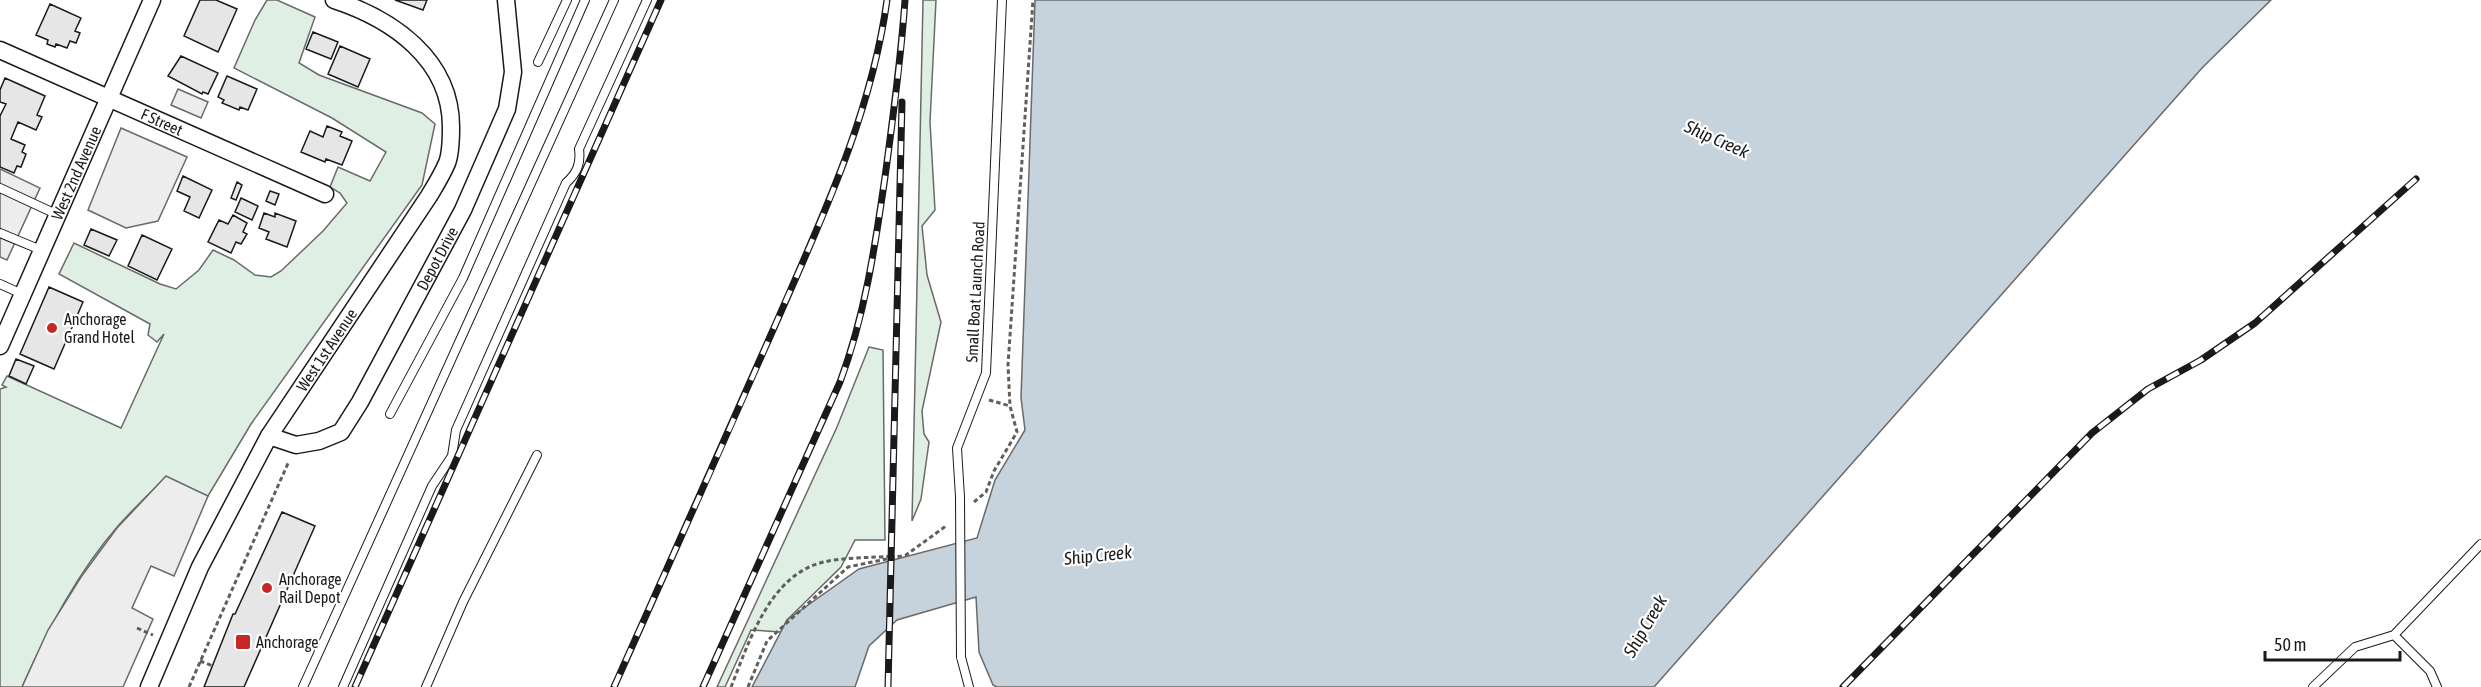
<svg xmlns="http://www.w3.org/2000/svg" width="2481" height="687" font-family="'Asap Condensed',sans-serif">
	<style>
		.green { fill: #e0efe3; stroke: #6a6a6a; stroke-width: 1.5 }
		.parking { fill: #ededed; stroke: #6a6a6a; stroke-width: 1.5 }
		.water { fill: #c6d2dc; stroke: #6a6a6a; stroke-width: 1.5 }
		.building { fill: #e6e6e6; stroke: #1a1a1a; stroke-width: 1.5 }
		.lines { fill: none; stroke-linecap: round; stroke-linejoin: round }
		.lane-casing { stroke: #1a1a1a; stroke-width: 10 }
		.street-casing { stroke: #1a1a1a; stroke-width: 19 }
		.path { stroke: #5f5f5f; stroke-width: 3; stroke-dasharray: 4.5 3; stroke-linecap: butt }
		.lane { stroke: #fff; stroke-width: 8 }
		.street { stroke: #fff; stroke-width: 16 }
		.rail-casing { stroke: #1a1a1a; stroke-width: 7 }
		.rail { stroke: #fff; stroke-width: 4.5; stroke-dasharray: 14; stroke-linecap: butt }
		.lane-bridge-casing { stroke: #1a1a1a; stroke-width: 10; stroke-linecap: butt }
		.lane-bridge { stroke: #fff; stroke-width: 8 }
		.poi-dot { fill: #c62828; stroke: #fff; stroke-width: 2 }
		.labels { text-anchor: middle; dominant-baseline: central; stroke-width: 4.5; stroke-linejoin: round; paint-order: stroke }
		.street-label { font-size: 16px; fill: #1a1a1a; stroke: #fff }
		.poi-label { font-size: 16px; fill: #1a1a1a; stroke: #fff; text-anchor: start }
		.water-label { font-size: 18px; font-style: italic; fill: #1a1a1a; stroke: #fff }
	</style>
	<rect width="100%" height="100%" fill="#fff"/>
	<path class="green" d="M 267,0 L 277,0 L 315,17 L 299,63 L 319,75 L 422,113 L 435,124 L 422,185 L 251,424 L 208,496 L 166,477 C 150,493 133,509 118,526 C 77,573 47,631 22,687 L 0,687 L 0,389 L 6,387 L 2,385 L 7,376 L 121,428 L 164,334 L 157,342 L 148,335 L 150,324 L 59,274 L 74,243 L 160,284 L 176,289 L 199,270 L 213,250 L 234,260 L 255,275 L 271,277 L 281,271 L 323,231 L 347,203 L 340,193 L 330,187 L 338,167 L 370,181 L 386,152 L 332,118 L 234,68 L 255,20 Z
		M 923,0 L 936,0 L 930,122 L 935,210 L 922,226 L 927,275 L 941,322 L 922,411 L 924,434 L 929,442 L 921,499 L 912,521 Z
		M 869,347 L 883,350 L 885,540 L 855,540 L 841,567 L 787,620 L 781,632 L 751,630 L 725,687 L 717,687 L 837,427 Z"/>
	<path class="parking" d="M 178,89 L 208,102 L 201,118 L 171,105 Z
		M 121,128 L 187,157 L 158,221 L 126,228 L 88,210 Z
		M 0,169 L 40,188 L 7,260 L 0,257 Z
		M 166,476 L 208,496 L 174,576 L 151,566 L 132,608 L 153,619 L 123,687 L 22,687 L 48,630 L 81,577 L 117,528 Z"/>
	<path class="water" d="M 1035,0 L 2271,0 L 2202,68 L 1654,687 L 997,687 L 993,685 L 979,652 L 976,597 L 897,620 L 869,646 L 855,687 L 752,687 L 787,620 L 859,569 L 977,538 L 995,480 L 1025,430 L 1021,398 Z"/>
	<path class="building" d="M 200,0 L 216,0 L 237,9 L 218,52 L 184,36 Z
		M 395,0 L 427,0 L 423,10 Z
		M 50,4 L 81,18 L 75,31 L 80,33 L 76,43 L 70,41 L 67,48 L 56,44 L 55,47 L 47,44 L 48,40 L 36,35 Z
		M 313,32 L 338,42 L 331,59 L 306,49 Z
		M 340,46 L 370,59 L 358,87 L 328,74 Z
		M 181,56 L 218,73 L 208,94 L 203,92 L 202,94 L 168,76 Z
		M 227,76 L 257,89 L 248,110 L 240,107 L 239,110 L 222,103 L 224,100 L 218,97 Z
		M 5,78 L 45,96 L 37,115 L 42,117 L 36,130 L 18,122 L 11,139 L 25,145 L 22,152 L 26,154 L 21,167 L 17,166 L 14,173 L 0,167 L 0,116 L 6,104 L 0,102 L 0,90 Z
		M 327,126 L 342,132 L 340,136 L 352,141 L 342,165 L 326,159 L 325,162 L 301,152 L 310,131 L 323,137 Z
		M 183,176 L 212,190 L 199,218 L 184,211 L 190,197 L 177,191 Z
		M 237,182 L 242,185 L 236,200 L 231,198 Z
		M 270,191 L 279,194 L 275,205 L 266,201 Z
		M 241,198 L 258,206 L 252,220 L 235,212 Z
		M 264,213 L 275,217 L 275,213 L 296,221 L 287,247 L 266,239 L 269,232 L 259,228 Z
		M 233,215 L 247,223 L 243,232 L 247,234 L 241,244 L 236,242 L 231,253 L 208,242 L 219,220 L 228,224 Z
		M 91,229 L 117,240 L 109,256 L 84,245 Z
		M 142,235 L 172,249 L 157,280 L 128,266 Z
		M 49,287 L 83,302 L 54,369 L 20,354 Z
		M 16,359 L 34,366 L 26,384 L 9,376 Z
		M 282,512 L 315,526 L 244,687 L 204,687 L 233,614 L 235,614 Z"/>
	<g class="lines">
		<defs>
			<path id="lane" d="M 538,62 L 567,0
				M 0,188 L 56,214
				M 0,233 L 41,250
				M 0,284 L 22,294
				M 390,414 L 463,278 L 585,0
				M 960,497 L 957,448 L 986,373 L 1002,0
				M 2394,635 L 2481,544
				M 961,657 L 969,687
				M 303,687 L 614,0
				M 343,687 L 432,486 L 452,456 L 456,430 L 566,183 C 577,173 581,164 579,149 L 647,0
				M 426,687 L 463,602 L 537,455
				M 2313,687 L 2355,647 L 2394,635 L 2430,671 L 2437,687"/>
			<g id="street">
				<path id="s1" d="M 0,50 L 325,194"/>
				<path id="s2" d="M 0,346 L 152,0"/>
				<path id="s3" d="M 269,436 L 296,445 L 319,441 L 341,432 L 360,402 L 463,210 L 507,109 L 513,72 L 506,0"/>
				<path id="s4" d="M 149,687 L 200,567 L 269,436 L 429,196 C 435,186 442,175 447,163 C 451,153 451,138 451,127 C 451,59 392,19 334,0"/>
			</g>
		</defs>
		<use href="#lane" class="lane-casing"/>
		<use href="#street" class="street-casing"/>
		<path class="path" d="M 989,400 L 1010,406
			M 974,502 L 986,492 L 994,471 L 1017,432 L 1010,406 L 1008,365 L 1033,0
			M 137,628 L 153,635
			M 200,661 L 213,666
			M 189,687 L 289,461
			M 731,687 C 749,642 770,574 824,562 C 845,557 871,558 893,556
			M 748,687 L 767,641 L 848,567 L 906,555 L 946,526"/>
		<use href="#lane" class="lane"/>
		<use href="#street" class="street"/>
		<defs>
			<path id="rail" d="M 355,687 L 661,0
				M 614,687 C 667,568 721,449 773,330 C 820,222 871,117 887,0
				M 703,687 L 840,382 C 865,315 875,247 885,177 C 893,118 901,59 905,0
				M 888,687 L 902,102
				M 1843,687 L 2092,433 L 2148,389 L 2201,360 L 2255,323 L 2416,179"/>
		</defs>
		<use href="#rail" class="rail-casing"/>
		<use href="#rail" class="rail"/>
		<defs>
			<path id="lane-bridge" d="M 960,497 L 961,657"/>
		</defs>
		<use href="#lane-bridge" class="lane-bridge-casing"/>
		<use href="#lane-bridge" class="lane-bridge"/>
	</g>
	<g class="poi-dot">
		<circle cx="52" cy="328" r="6"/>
		<circle cx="267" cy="588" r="6"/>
		<rect x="235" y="634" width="16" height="16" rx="3"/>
	</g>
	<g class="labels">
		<g class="street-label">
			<text stroke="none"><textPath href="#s1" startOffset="177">F Street</textPath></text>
			<text stroke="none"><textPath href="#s2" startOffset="189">West 2nd Avenue</textPath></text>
			<text stroke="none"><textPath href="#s3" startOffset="274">Depot Drive</textPath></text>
			<text transform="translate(975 292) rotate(-87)">Small Boat Launch Road</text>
			<text stroke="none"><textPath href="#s4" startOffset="382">West 1st Avenue</textPath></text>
		</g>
		<g class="poi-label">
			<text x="64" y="319">Anchorage<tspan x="64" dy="18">Grand Hotel</tspan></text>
			<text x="279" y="579">Anchorage<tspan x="279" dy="18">Rail Depot</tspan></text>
			<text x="256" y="642">Anchorage</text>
		</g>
		<g class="water-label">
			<text transform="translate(1717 139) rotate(24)">Ship Creek</text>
			<text transform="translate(1098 555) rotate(-6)">Ship Creek</text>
			<text transform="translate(1645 626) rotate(-60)">Ship Creek</text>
		</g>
	</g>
	<path d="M2265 651v9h135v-9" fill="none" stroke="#1a1a1a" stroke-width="3"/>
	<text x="2274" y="651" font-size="18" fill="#1a1a1a" stroke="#ffffff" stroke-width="4.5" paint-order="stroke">50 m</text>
</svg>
